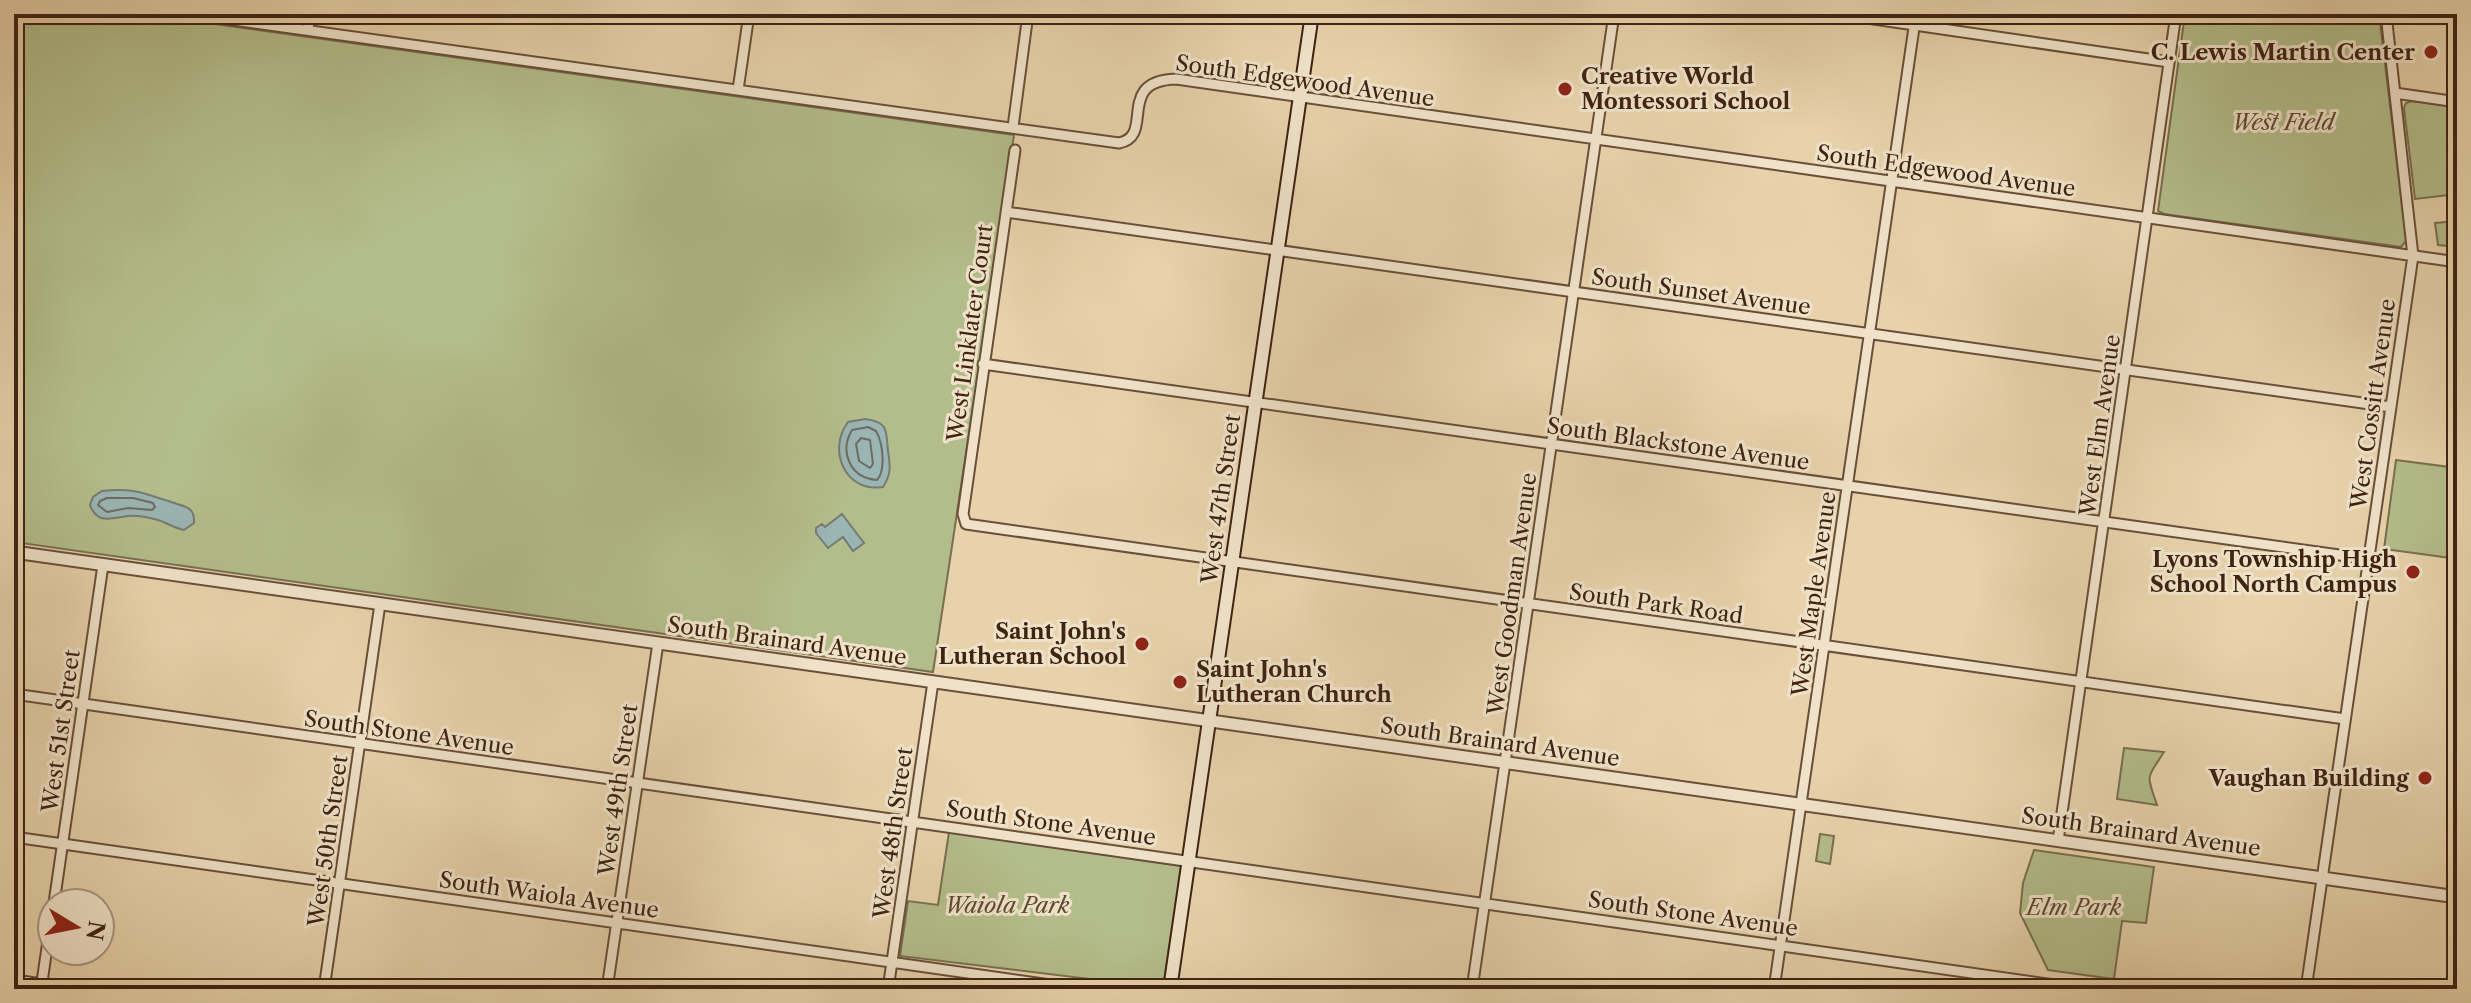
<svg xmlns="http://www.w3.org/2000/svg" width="2471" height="1003" font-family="'Libre Caslon Text',serif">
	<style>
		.green { fill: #b3bd8b; stroke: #79704f; stroke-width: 2 }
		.water { fill: #9ab5b3; stroke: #767b73; stroke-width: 2 }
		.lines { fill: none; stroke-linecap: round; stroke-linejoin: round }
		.shore { stroke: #6c6c63; stroke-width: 2 }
		.minor-casing { stroke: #694f39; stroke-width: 13 }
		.tertiary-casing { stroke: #694f39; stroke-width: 15 }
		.secondary-casing { stroke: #3f2313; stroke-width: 16 }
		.minor { stroke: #efe2c8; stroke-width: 9 }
		.tertiary { stroke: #efe2c8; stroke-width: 11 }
		.secondary { stroke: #efe2c8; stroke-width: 12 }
		.poi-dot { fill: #8f2418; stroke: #efe2c8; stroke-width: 3 }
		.labels { text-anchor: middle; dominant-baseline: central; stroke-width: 6; stroke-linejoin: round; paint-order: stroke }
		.poi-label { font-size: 22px; font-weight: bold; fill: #3f2313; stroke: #efe2c8; text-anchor: end }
		.street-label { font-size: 22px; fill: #3f2313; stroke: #efe2c8 }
		.park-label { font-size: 22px; font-style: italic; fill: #5c4a31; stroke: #efe2c8 }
	</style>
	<rect width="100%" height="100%" fill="#e7d2ab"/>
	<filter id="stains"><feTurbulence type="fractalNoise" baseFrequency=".0025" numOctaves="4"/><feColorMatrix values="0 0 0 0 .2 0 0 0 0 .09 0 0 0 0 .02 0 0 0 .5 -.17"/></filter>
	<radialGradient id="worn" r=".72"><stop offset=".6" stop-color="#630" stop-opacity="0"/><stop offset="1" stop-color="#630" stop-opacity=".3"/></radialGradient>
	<path class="green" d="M 14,14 L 142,14 L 1014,135 L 933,672 L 14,542 Z
		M 2185,14 L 2379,14 L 2406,238 L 2406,241 L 2401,247 L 2164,214 L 2158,211 Z
		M 2412,101 L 2457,107 L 2457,194 L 2415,199 L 2404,108 L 2406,103 Z
		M 2457,221 L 2457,247 L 2438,245 L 2435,223 Z
		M 2396,460 L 2457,468 L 2457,510 L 2451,558 L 2384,549 Z
		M 2124,748 L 2164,752 C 2146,780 2146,773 2157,805 L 2117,799 Z
		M 949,832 L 1182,866 L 1163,988 L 900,956 L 908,901 L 938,905 Z
		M 1820,834 L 1834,836 L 1830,864 L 1816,861 Z
		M 2034,850 L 2154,867 L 2146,923 L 2122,921 L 2114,979 L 2048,970 L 2020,913 L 2023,883 Z"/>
	<path class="water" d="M 865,419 C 889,422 886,431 888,451 C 890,465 892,473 883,487 C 845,493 827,450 848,422 Z
		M 102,491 C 133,487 145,494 174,503 C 186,507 195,507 194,523 L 184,530 C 173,528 165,521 154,519 C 146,517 135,515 128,516 C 112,518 97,525 90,505 L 93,497 Z
		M 842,514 L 864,543 L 853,551 L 843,537 L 828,548 L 816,533 L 816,528 L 822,524 L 825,527 Z"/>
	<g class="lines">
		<path class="shore" d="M 868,427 L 876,431 C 883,443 886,470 877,480 C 850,478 839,452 852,430 Z
			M 861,438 L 870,440 L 873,464 L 870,468 L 859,461 L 856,444 Z
			M 107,498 L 133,498 L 153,503 L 155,507 L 152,510 L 128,508 L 107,512 L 98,505 L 100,501 Z"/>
		<defs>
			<path id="minor" d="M 189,14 L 1119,143 C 1156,136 1114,81 1176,79 L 2457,262
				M 1839,14 L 2169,62
				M 308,29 L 310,14
				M 738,90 L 749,14
				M 2395,93 L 2457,102
				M 1013,127 L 1028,14
				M 1015,150 L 963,514 L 966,524 L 2345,719
				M 1006,212 L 2391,407
				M 983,364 L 2368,559
				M 14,694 L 2083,989
				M 14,837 L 1079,989
				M 2058,841 L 2176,14
				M 54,903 L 103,565
				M 14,980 L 79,989
				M 41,989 L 52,913
				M 324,989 L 380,604
				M 607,989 L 658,643
				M 888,989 L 933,682
				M 1472,989 L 1614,14
				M 1774,989 L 1916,14
				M 2306,989 L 2413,256 L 2386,14"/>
			<path id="tertiary" d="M 14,552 L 2457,897"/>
			<path id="secondary" d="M 1170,989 L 1312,14"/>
		</defs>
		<use href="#minor" class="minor-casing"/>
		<use href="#tertiary" class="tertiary-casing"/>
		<use href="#secondary" class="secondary-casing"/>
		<use href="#minor" class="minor"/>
		<use href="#tertiary" class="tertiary"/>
		<use href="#secondary" class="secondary"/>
	</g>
	<g class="poi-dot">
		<circle cx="2431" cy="52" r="8"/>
		<circle cx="1565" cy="89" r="8"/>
		<circle cx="2413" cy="572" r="8"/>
		<circle cx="1142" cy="644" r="8"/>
		<circle cx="1180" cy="682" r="8"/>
		<circle cx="2425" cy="778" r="8"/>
	</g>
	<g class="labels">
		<g class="poi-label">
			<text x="2415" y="52">C. Lewis Martin Center</text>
			<text x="1581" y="76" text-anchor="start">Creative World<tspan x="1581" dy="25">Montessori School</tspan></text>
			<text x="2397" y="559">Lyons Township High<tspan x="2397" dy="25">School North Campus</tspan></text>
			<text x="1126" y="631">Saint John's<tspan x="1126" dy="25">Lutheran School</tspan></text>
			<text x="1196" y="669" text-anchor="start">Saint John's<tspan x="1196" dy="25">Lutheran Church</tspan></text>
			<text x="2409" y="778">Vaughan Building</text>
		</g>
		<g class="street-label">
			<text transform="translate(1305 81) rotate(8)">South Edgewood Avenue</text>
			<text transform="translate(1946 171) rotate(8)">South Edgewood Avenue</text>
			<text transform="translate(1701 292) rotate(8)">South Sunset Avenue</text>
			<text transform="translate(970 333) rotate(-82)">West Linklater Court</text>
			<text transform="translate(2373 404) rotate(-82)">West Cossitt Avenue</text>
			<text transform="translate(2100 425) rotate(-82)">West Elm Avenue</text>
			<text transform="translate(1678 444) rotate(8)">South Blackstone Avenue</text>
			<text transform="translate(1221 499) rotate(-82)">West 47th Street</text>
			<text transform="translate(1512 594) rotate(-82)">West Goodman Avenue</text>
			<text transform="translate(1814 594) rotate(-82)">West Maple Avenue</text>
			<text transform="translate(1656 604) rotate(8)">South Park Road</text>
			<text transform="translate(787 641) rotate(8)">South Brainard Avenue</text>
			<text transform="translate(61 731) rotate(-82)">West 51st Street</text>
			<text transform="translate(409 733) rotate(8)">South Stone Avenue</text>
			<text transform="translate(1500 742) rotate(8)">South Brainard Avenue</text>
			<text transform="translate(618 790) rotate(-82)">West 49th Street</text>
			<text transform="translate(1051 823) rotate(8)">South Stone Avenue</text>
			<text transform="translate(2141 832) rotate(8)">South Brainard Avenue</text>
			<text transform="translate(893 833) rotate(-82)">West 48th Street</text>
			<text transform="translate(328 841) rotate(-82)">West 50th Street</text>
			<text transform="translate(549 895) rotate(8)">South Waiola Avenue</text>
			<text transform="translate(1693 914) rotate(8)">South Stone Avenue</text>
		</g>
		<g class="park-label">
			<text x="2283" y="122">West Field</text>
			<text x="1007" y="905">Waiola Park</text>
			<text x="2074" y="907">Elm Park</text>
		</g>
	</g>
	<rect width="2471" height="1003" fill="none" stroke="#e7d2ab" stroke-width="48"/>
	<rect x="16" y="16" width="2439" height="971" fill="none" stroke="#3f2313" stroke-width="4"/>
	<rect x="24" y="24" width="2423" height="955" fill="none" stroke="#3f2313" stroke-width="2"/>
	<g transform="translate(76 927) rotate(100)"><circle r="38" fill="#efe2c8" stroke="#a99680" stroke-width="2"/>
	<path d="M0-6L14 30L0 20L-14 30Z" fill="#8f2418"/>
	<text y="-12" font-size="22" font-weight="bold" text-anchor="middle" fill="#3f2313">N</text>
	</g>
	<rect width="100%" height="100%" filter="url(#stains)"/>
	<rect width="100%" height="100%" fill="url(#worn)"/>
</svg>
